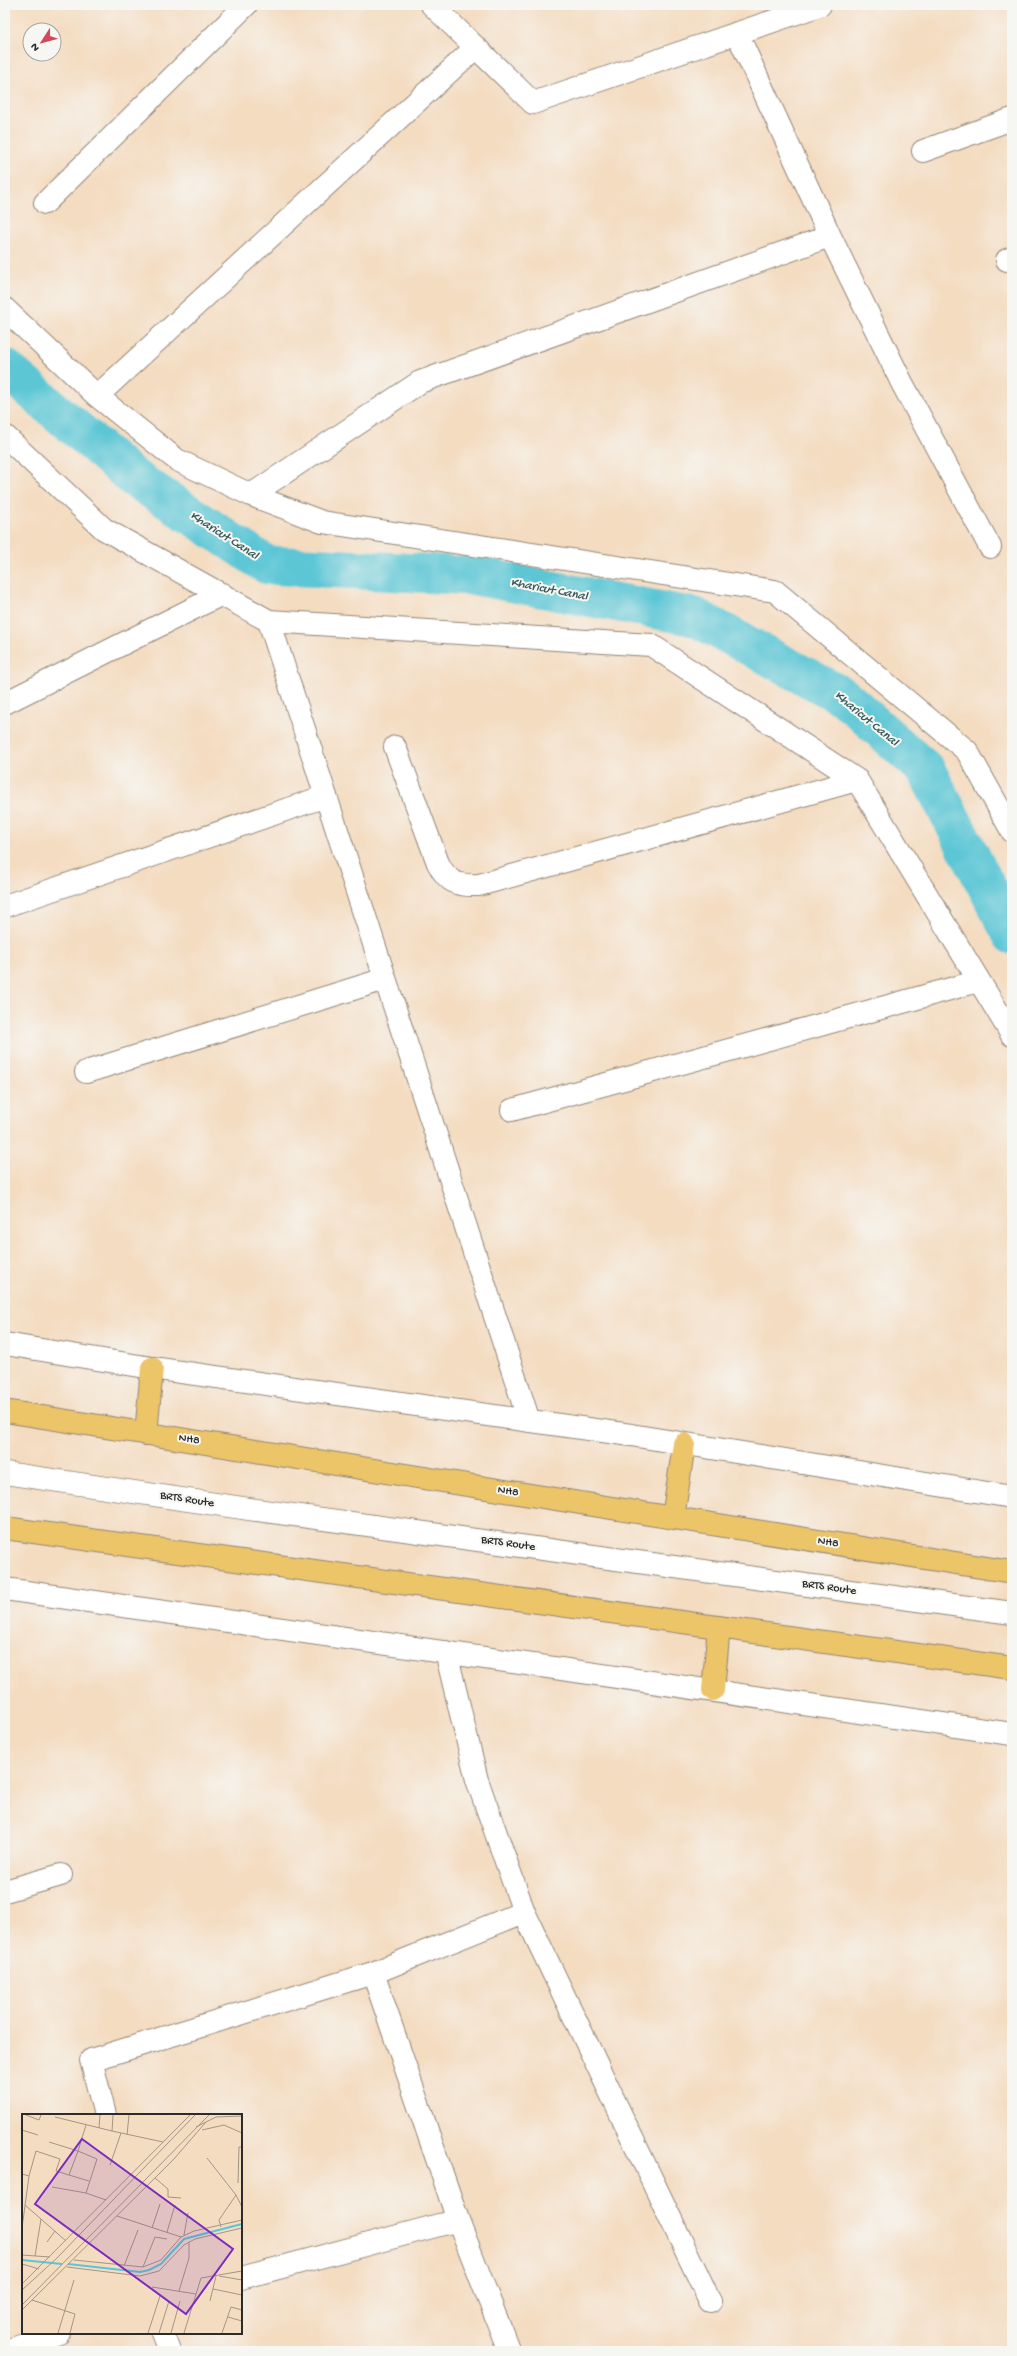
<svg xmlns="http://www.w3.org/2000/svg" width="1017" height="2356" font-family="'Gochi Hand',sans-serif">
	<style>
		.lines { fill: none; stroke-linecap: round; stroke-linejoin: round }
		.canal { stroke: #5bc6d5; stroke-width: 39 }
		.minor-casing { stroke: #908476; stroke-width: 24 }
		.major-casing { stroke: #908476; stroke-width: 24 }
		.minor { stroke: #fff; stroke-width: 22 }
		.major { stroke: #edc569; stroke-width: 22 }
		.labels { text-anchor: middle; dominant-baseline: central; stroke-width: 4; stroke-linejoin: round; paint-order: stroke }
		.street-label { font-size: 12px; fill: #2b2b2b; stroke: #f6f6f2 }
		.water-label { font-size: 13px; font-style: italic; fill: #395a5e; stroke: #f6f6f2 }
		.inset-river { fill: none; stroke: #5bc6d5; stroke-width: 2 }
		.inset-road { fill: none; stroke: #a49585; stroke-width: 1 }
		.view { fill: #7b2cbf; fill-opacity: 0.15; stroke: #7b2cbf; stroke-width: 2 }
		.inset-edge { fill: none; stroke: #2b2b2b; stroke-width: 2 }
	</style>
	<rect width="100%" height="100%" fill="#f6f6f2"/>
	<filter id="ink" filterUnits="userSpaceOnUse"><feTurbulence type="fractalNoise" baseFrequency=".025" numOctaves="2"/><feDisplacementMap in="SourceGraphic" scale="8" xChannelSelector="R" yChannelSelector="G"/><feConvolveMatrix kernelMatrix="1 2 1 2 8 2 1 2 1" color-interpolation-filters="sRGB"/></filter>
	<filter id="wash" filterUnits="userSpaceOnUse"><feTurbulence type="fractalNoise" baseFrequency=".012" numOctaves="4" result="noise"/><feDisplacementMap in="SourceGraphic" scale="16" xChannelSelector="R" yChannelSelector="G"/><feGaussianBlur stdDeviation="0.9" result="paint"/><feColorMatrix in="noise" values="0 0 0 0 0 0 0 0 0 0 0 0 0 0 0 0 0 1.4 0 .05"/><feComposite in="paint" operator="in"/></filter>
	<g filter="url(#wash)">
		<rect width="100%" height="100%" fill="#f4dcc1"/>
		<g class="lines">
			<path class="canal" d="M 5,368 L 134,478 L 267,565 L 476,576 L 695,617 L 844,697 L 926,770 L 1012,935"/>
		</g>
	</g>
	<g filter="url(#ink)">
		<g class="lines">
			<defs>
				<path id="minor" d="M 432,5 L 533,103 L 820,5
					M 737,33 L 830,236 L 902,383 L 990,547
					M 923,151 L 1012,119
					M 45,203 L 246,5
					M 1007,260 L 1012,258
					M 5,309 L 97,396 L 177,460 L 251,495 L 322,522 L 775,591 L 967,751 L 1012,831
					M 97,396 L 475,48
					M 5,436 L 104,529 L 269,621 L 529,1421
					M 251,495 L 420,382 L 830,236
					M 269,621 L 651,645 L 857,780 L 1012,1035
					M 5,703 L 222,594
					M 395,747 L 438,863 C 448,883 457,886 479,885 L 857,780
					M 5,906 L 326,796
					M 86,1072 L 385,979
					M 512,1110 L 979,981
					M 5,1344 L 152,1368 L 631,1435 L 1012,1497
					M 5,1473 L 249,1509 L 1012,1613
					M 5,1589 L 1012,1734
					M 446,1652 L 477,1780 L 524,1912 L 710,2301
					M 5,1891 L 61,1875
					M 373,1973 L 458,2220
					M 105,2115 L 91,2060 L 373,1973 L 524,1912
					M 241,2278 L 458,2220 L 509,2351
					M 162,2333 L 169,2351
					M 6,2351 L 59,2333"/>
				<path id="major" d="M 5,1411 L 1012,1572
					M 146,1434 L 152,1368
					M 673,1518 L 684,1444
					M 5,1528 L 1012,1668
					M 713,1690 L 719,1627"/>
			</defs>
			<use href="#minor" class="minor-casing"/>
			<use href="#major" class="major-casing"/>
			<use href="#minor" class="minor"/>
			<use href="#major" class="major"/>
		</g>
	</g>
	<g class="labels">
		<g class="street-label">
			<text transform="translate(189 1440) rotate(9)">NH8</text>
			<text transform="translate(508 1492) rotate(9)">NH8</text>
			<text transform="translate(187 1500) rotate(9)">BRTS Route</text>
			<text transform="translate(828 1543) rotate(9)">NH8</text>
			<text transform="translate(508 1544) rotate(8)">BRTS Route</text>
			<text transform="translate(829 1588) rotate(8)">BRTS Route</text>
		</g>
		<g class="water-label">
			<text transform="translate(224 536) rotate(33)">Kharicut Canal</text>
			<text transform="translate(549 590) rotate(11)">Kharicut Canal</text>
			<text transform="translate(866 719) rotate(40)">Kharicut Canal</text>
		</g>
	</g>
	<g transform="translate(22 2114)">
		<rect width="220" height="220" fill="#f4dcc1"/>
		<path class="inset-river" d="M 0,146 L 40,150M 46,150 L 118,158 L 127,156 L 139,150 L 162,125 L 220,110"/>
		<path class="inset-road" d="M 4,1 L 17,6 L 19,1M 33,3 L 90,17 L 91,1M 174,13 L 194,3 L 220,2M 77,14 L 78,1M 0,16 L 16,21M 180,16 L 202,11 L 220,19M 90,17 L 141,28M 105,21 L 107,1M 27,28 L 56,37 L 64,11M 185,44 L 214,81 L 220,93M 88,51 L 99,19M 0,60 L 7,62 L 14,37 L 38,45 L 34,57 L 47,61 L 56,37 L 75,45 L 64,79M 47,61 L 67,67M 133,64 L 146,75 L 146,83 L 159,84M 216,69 L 217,33 L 220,33M 30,73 L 64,79 L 84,86M 3,91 L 44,127M 95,102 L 159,123 L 172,117 L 220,106M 199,113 L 197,106 L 214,81M 0,114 L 7,62M 130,114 L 138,90M 145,118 L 153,91M 162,121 L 166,99M 25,128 L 33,117M 0,141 L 28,143M 13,142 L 19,105M 52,146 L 121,153 L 139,146 L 159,123M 0,150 L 17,155M 102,152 L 116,116M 45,153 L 118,162 L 137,157 L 162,131 L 173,125 L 220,114M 121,153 L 133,123 L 145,125M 197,162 L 220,166M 0,170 L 168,1M 130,173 L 174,180M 191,175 L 220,181M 0,176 L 35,144 L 173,1M 157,177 L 167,144 L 167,128M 10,186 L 53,200 L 48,219M 188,187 L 194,162M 0,191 L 187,1M 0,196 L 151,46 L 184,8M 206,203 L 220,207M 36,219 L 52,166M 126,219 L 138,182M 137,219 L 147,187M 149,219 L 158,187M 162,219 L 179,164 L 220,157M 200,219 L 209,193 L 220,196"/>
		<path class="view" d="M 60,25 L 211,135 L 164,200 L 13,90 Z"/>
		<rect width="220" height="220" class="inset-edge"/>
	</g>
	<rect width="1017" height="2356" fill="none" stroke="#f6f6f2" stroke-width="20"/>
	<g transform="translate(42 42) rotate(234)"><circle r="19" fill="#f6f6f2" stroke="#a5a5a2"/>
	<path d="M0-3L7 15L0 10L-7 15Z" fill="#d1495b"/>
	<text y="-6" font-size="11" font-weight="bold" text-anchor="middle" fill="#2b2b2b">N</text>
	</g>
</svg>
